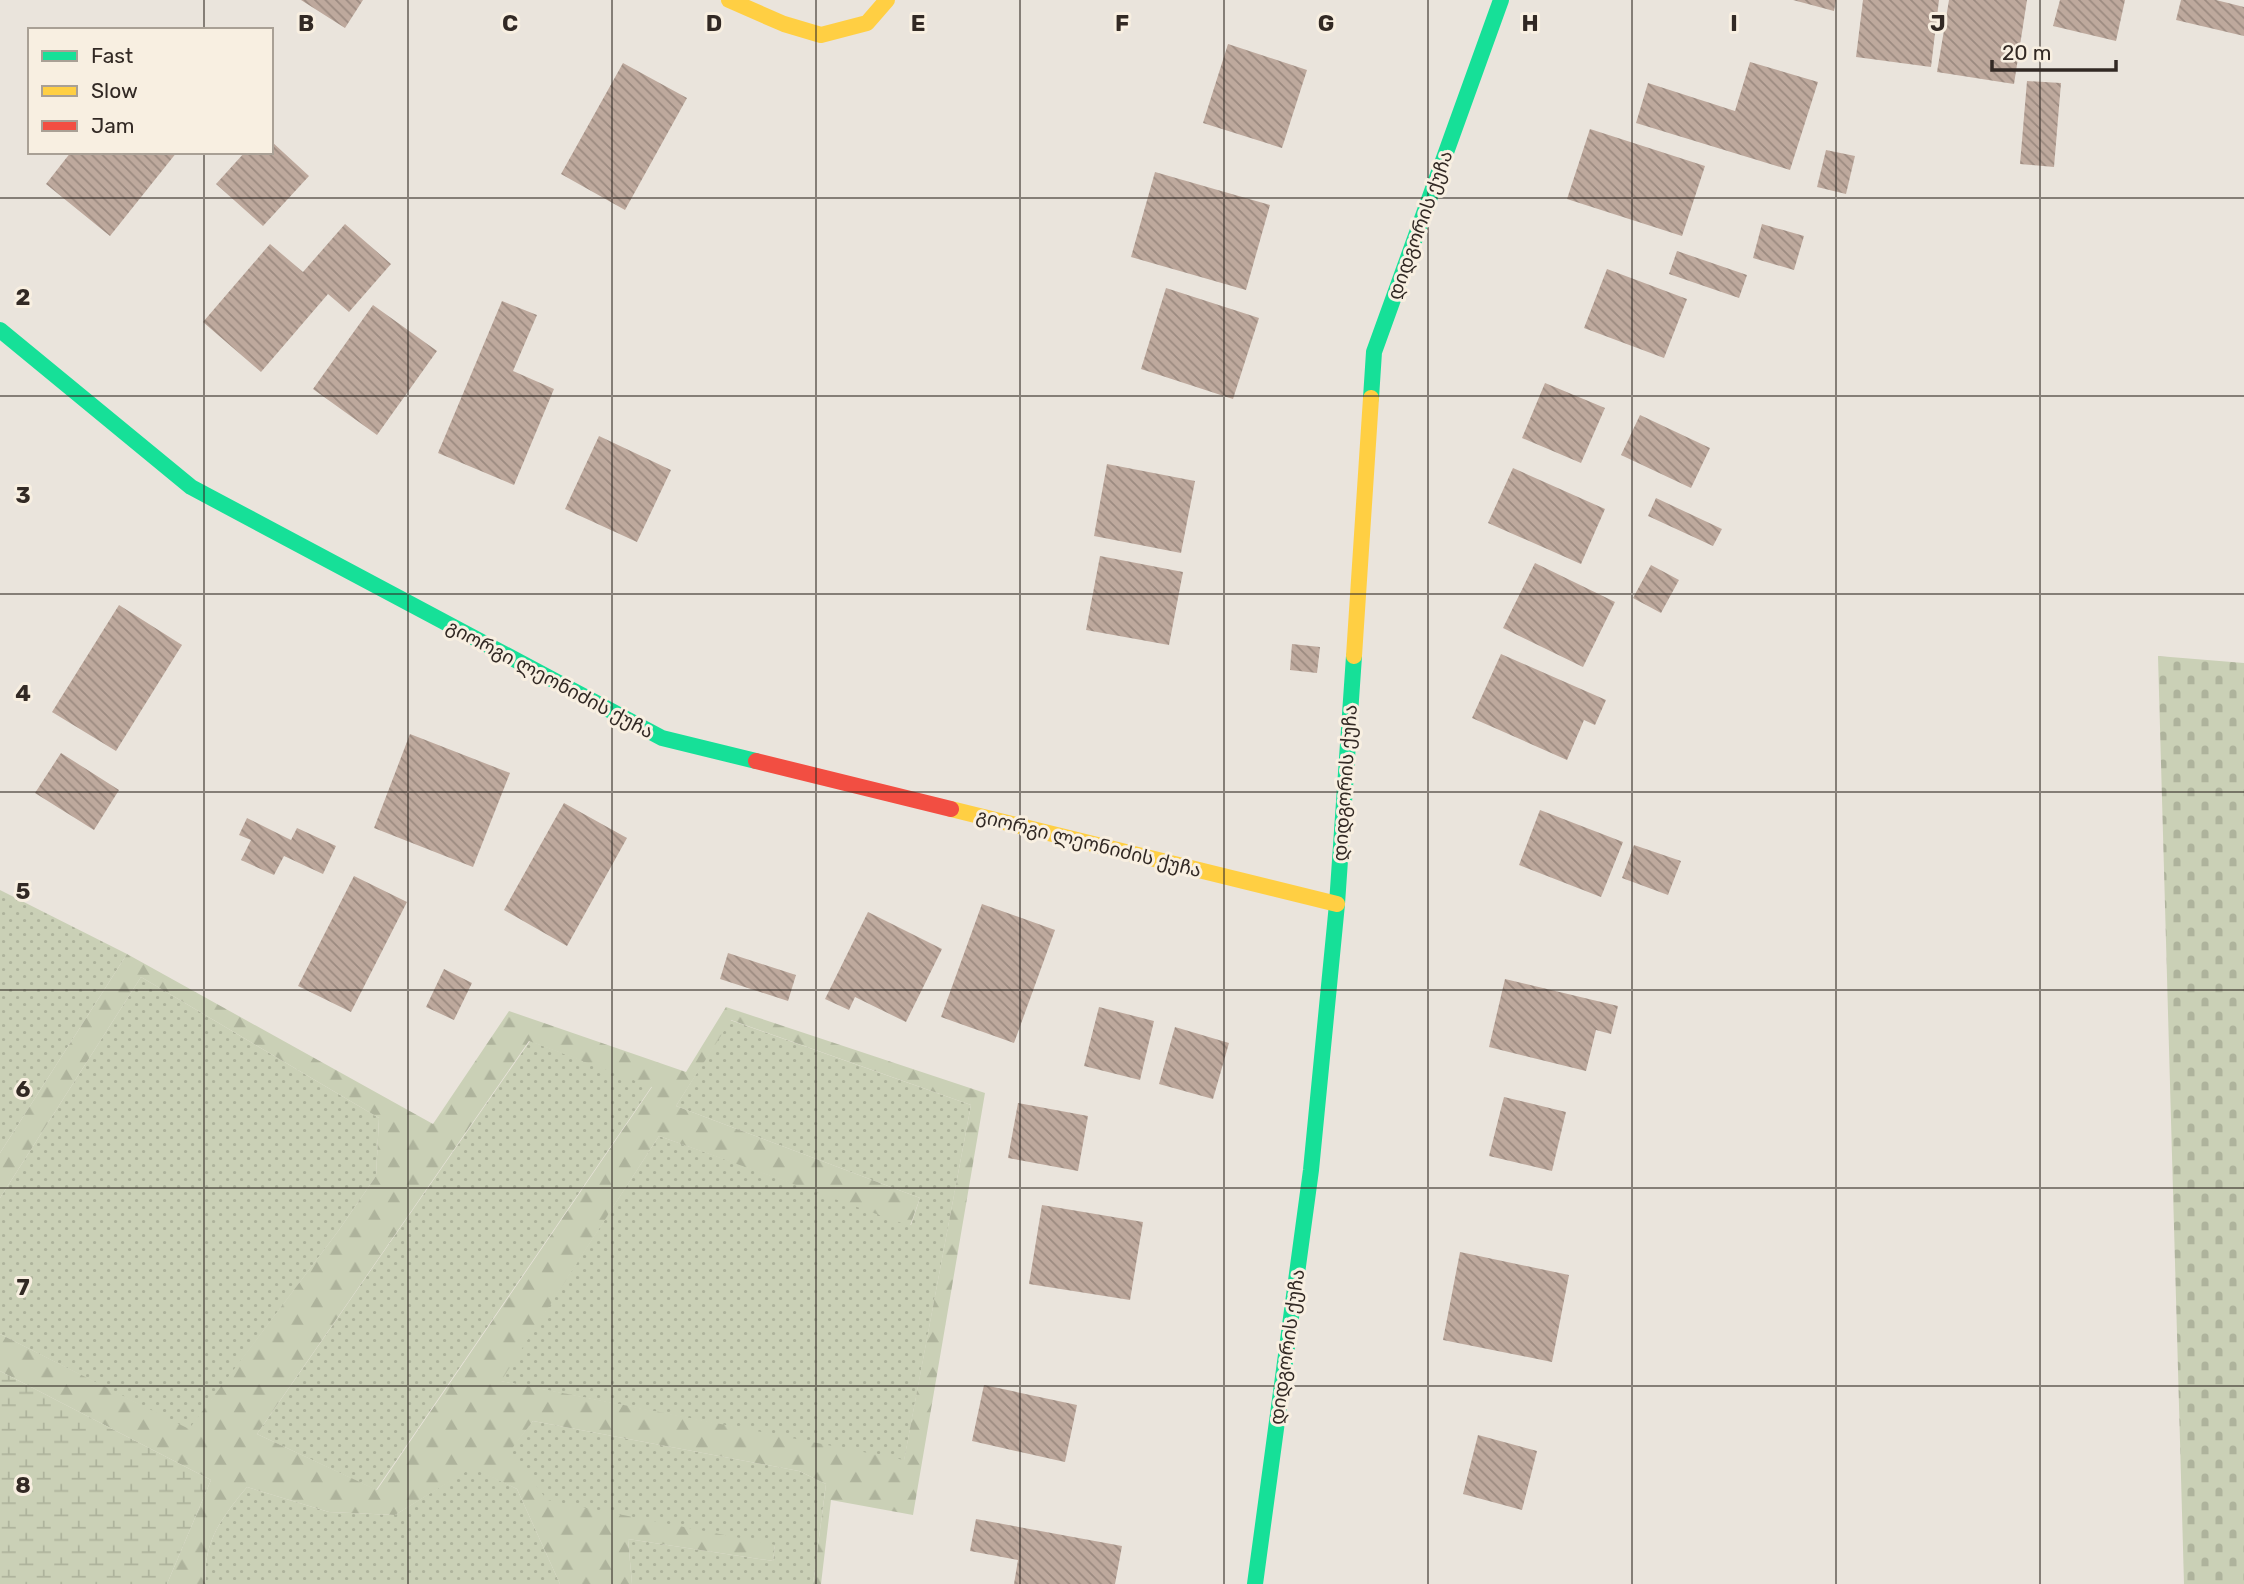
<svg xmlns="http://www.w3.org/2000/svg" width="2244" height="1584" font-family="Rubik,'Noto Sans Georgian',sans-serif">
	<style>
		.grass { fill: url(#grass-dots) }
		.forest { fill: url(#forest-firs); fill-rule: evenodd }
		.wetland { fill: url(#wetland-marsh) }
		.cemetery { fill: url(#cemetery-stones) }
		.building { fill: url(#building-back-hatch) }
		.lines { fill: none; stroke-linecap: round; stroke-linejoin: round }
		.fast { stroke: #16e098; stroke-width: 16 }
		.slow { stroke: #ffcf43; stroke-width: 16 }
		.jam { stroke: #f24e42; stroke-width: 16 }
		.grid { fill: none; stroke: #322924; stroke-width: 2; stroke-opacity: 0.55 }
		.labels { text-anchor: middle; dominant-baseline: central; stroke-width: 6; stroke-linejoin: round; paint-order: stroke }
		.street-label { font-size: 19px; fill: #322924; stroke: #f8efe1 }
		.grid-label { font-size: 23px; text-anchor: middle; font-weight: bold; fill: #322924; stroke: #f8efe1; stroke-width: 6; stroke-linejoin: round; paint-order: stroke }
	</style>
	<defs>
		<pattern id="grass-dots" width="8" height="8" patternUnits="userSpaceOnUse" patternTransform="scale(1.75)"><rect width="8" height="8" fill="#cad0b6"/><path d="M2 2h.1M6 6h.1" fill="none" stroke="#aeb39c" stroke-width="1.8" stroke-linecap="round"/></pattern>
		<pattern id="forest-firs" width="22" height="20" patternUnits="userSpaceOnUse" patternTransform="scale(1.75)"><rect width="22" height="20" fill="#cad0b6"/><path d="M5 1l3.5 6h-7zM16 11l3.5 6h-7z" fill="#aeb39c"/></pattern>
		<pattern id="wetland-marsh" width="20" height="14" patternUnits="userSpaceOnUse" patternTransform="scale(1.75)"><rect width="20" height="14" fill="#cad0b6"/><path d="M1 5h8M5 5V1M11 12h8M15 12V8" fill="none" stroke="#aeb39c"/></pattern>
		<pattern id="cemetery-stones" width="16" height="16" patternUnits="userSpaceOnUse" patternTransform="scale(1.75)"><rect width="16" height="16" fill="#cad0b6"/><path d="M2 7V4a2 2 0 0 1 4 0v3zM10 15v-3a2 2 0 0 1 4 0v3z" fill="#aeb39c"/></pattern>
		<pattern id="building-back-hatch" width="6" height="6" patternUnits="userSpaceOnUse" patternTransform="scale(1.75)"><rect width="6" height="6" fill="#bea99d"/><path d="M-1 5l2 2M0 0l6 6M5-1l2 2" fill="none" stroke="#9b8a80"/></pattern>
	</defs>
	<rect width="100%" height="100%" fill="#eae4dc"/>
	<path class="grass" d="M 0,890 L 127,954 L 0,1153 Z
		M 141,977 L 379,1118 L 376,1176 L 339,1230 L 189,1430 L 0,1334 L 0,1198 Z
		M 730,1020 L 971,1105 L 904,1461 L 500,1381 L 659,1136 L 911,1225 L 920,1198 L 676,1106 Z
		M 530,1041 L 652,1086 L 376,1490 L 257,1434 Z
		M 533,1421 L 799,1471 L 826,1484 L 813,1584 L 632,1584 L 628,1539 L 773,1561 L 775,1546 L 547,1501 L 509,1451 Z
		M 472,1467 L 517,1489 L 560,1584 L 206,1584 C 202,1543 222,1517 247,1487 L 329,1512 L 395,1515 Z"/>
	<path class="forest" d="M 127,954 L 433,1124 L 509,1011 L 686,1072 L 726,1007 L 985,1093 L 913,1515 L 831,1500 L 821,1584 L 813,1584 L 826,1484 L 799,1471 L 533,1421 L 510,1451 L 547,1500 L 775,1545 L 773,1561 L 628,1539 L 632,1584 L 560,1584 L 517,1489 L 472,1468 L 395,1515 L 329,1512 L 247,1487 C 222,1517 202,1543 206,1584 L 167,1584 L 211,1480 L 0,1371 L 0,1334 L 189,1429 L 339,1230 L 376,1176 L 379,1118 L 141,977 L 0,1198 L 0,1153 ZM 731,1020 L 971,1105 L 904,1460 L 501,1381 L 659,1136 L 910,1226 L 920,1198 L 676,1106 ZM 529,1041 L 652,1087 L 377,1490 L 257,1434 Z"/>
	<path class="wetland" d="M 0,1371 L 211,1480 L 167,1584 L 0,1584 Z"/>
	<path class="cemetery" d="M 2158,656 L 2244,663 L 2244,1584 L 2184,1584 Z"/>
	<path class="building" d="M 301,0 L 363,0 L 345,28 Z
		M 1793,0 L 1836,0 L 1834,11 Z
		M 1863,0 L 1939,0 L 1931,67 L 1856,57 Z
		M 1949,0 L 2027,0 L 2014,84 L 1937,72 Z
		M 2060,0 L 2125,0 L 2116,41 L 2053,26 Z
		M 2181,0 L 2216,0 L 2244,7 L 2244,36 L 2176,20 Z
		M 1228,44 L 1307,70 L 1282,148 L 1203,123 Z
		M 1750,62 L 1818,82 L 1790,170 L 1636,123 L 1648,83 L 1735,111 Z
		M 623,63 L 687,98 L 625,210 L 561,174 Z
		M 2027,81 L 2061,83 L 2054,167 L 2020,164 Z
		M 1590,129 L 1705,166 L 1682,236 L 1567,199 Z
		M 271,141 L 309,176 L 263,226 L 216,184 L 245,152 L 271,152 Z
		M 1826,150 L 1855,156 L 1846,194 L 1817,187 Z
		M 71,152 L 177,152 L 110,236 L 46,184 Z
		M 1155,172 L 1270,205 L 1246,290 L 1131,257 Z
		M 345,224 L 391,264 L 349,312 L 328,294 L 261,372 L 203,322 L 270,244 L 303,272 Z
		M 1762,224 L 1804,236 L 1794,270 L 1753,258 Z
		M 1677,251 L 1747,275 L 1739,298 L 1669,274 Z
		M 1607,269 L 1687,299 L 1664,358 L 1584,328 Z
		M 1166,288 L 1259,318 L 1233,399 L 1141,369 Z
		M 502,301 L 537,315 L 513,371 L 554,389 L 514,485 L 438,453 Z
		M 373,305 L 437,351 L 377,435 L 313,389 Z
		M 1545,383 L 1605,408 L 1581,463 L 1522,438 Z
		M 1640,415 L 1710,448 L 1691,488 L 1621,455 Z
		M 599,436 L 671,470 L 637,542 L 565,509 Z
		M 1107,464 L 1195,481 L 1181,553 L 1094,536 Z
		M 1513,468 L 1605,509 L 1581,564 L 1488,523 Z
		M 1656,498 L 1722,529 L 1713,546 L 1648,516 Z
		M 1100,556 L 1183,572 L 1169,645 L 1086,630 Z
		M 1535,563 L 1615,602 L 1583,667 L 1503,628 Z
		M 1651,565 L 1679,580 L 1661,613 L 1633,598 Z
		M 119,605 L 182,645 L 116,751 L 52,712 Z
		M 1292,644 L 1320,647 L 1317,673 L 1290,670 Z
		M 1501,654 L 1606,700 L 1595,725 L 1584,720 L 1567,760 L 1472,718 Z
		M 410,734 L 510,773 L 473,867 L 374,828 Z
		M 61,753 L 119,790 L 94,830 L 35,793 Z
		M 564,803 L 627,838 L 567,946 L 504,910 Z
		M 1540,810 L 1623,842 L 1601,897 L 1519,865 Z
		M 247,818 L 291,840 L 297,828 L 336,846 L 323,874 L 284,856 L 274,875 L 241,860 L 251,840 L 239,835 Z
		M 1634,845 L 1681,861 L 1668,895 L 1622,878 Z
		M 354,876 L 407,902 L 351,1012 L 298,986 Z
		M 982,904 L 1055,930 L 1014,1043 L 941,1017 Z
		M 868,912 L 942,949 L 906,1022 L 855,997 L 849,1010 L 825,999 Z
		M 728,953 L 796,975 L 788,1001 L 720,979 Z
		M 444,969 L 472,983 L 454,1020 L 426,1007 Z
		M 1505,979 L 1618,1006 L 1611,1034 L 1596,1030 L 1586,1071 L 1489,1047 Z
		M 1099,1007 L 1154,1021 L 1140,1080 L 1084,1066 Z
		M 1175,1027 L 1229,1043 L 1213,1099 L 1159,1084 Z
		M 1504,1097 L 1566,1112 L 1552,1171 L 1489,1156 Z
		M 1018,1103 L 1088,1116 L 1078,1171 L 1008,1158 Z
		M 1042,1205 L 1143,1222 L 1130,1300 L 1029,1284 Z
		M 1460,1252 L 1569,1275 L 1552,1362 L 1443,1340 Z
		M 984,1385 L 1077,1405 L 1065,1462 L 972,1441 Z
		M 1478,1435 L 1537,1451 L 1522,1510 L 1463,1494 Z
		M 976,1519 L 1122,1546 L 1115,1584 L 1014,1584 L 1018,1560 L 970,1551 Z"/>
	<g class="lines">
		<path class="fast" d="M 0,330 L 191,487 L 662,738 L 756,761
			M 1371,398 L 1374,352 L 1501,0
			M 1255,1584 L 1311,1170 L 1337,904 L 1354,656"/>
		<path class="slow" d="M 729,0 L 784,24 L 821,35 L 867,23 L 887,0
			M 1354,656 L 1371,398
			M 951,809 L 1337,904"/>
		<path class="jam" d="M 756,761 L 951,809"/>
	</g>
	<path class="grid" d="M 204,0 L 204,30M 408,0 L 408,1584M 612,0 L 612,1584M 816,0 L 816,1584M 1020,0 L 1020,1584M 1224,0 L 1224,1584M 1428,0 L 1428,1584M 1632,0 L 1632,1584M 1836,0 L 1836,1584M 2040,0 L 2040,1584M 204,152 L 204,1584M 0,198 L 2244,198M 0,396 L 2244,396M 0,594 L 2244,594M 0,792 L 2244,792M 0,990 L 2244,990M 0,1188 L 2244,1188M 0,1386 L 2244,1386"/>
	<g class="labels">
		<g class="street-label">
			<text transform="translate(1420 225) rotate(-70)">დიდგორის ქუჩა</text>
			<text transform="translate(550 679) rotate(28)">გიორგი ლეონიძის ქუჩა</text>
			<text transform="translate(1345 783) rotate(-86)">დიდგორის ქუჩა</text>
			<text transform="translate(1089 843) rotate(14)">გიორგი ლეონიძის ქუჩა</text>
			<text transform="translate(1287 1347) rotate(-82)">დიდგორის ქუჩა</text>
		</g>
	</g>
	<g class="grid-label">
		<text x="306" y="31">B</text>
		<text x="510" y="31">C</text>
		<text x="714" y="31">D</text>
		<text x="918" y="31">E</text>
		<text x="1122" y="31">F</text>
		<text x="1326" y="31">G</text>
		<text x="1530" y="31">H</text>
		<text x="1734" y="31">I</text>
		<text x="1938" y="31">J</text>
		<text x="23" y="305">2</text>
		<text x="23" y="503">3</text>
		<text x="23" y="701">4</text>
		<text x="23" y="899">5</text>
		<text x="23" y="1097">6</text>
		<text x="23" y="1295">7</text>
		<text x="23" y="1493">8</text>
	</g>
	<rect x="28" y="28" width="245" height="126" fill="#f8efe1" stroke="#a9a095" stroke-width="2"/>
	<rect x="42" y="51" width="35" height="10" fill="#16e098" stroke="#a9a095" stroke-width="2"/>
	<text x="91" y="63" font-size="21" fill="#322924">Fast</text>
	<rect x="42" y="86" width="35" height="10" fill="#ffcf43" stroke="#a9a095" stroke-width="2"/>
	<text x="91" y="98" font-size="21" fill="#322924">Slow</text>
	<rect x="42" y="121" width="35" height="10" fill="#f24e42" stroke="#a9a095" stroke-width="2"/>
	<text x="91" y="133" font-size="21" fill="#322924">Jam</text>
	<path d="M1992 60v10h124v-10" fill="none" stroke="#322924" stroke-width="3.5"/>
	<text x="2002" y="60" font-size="21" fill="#322924" stroke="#f8efe1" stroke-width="5" paint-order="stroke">20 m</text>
</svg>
